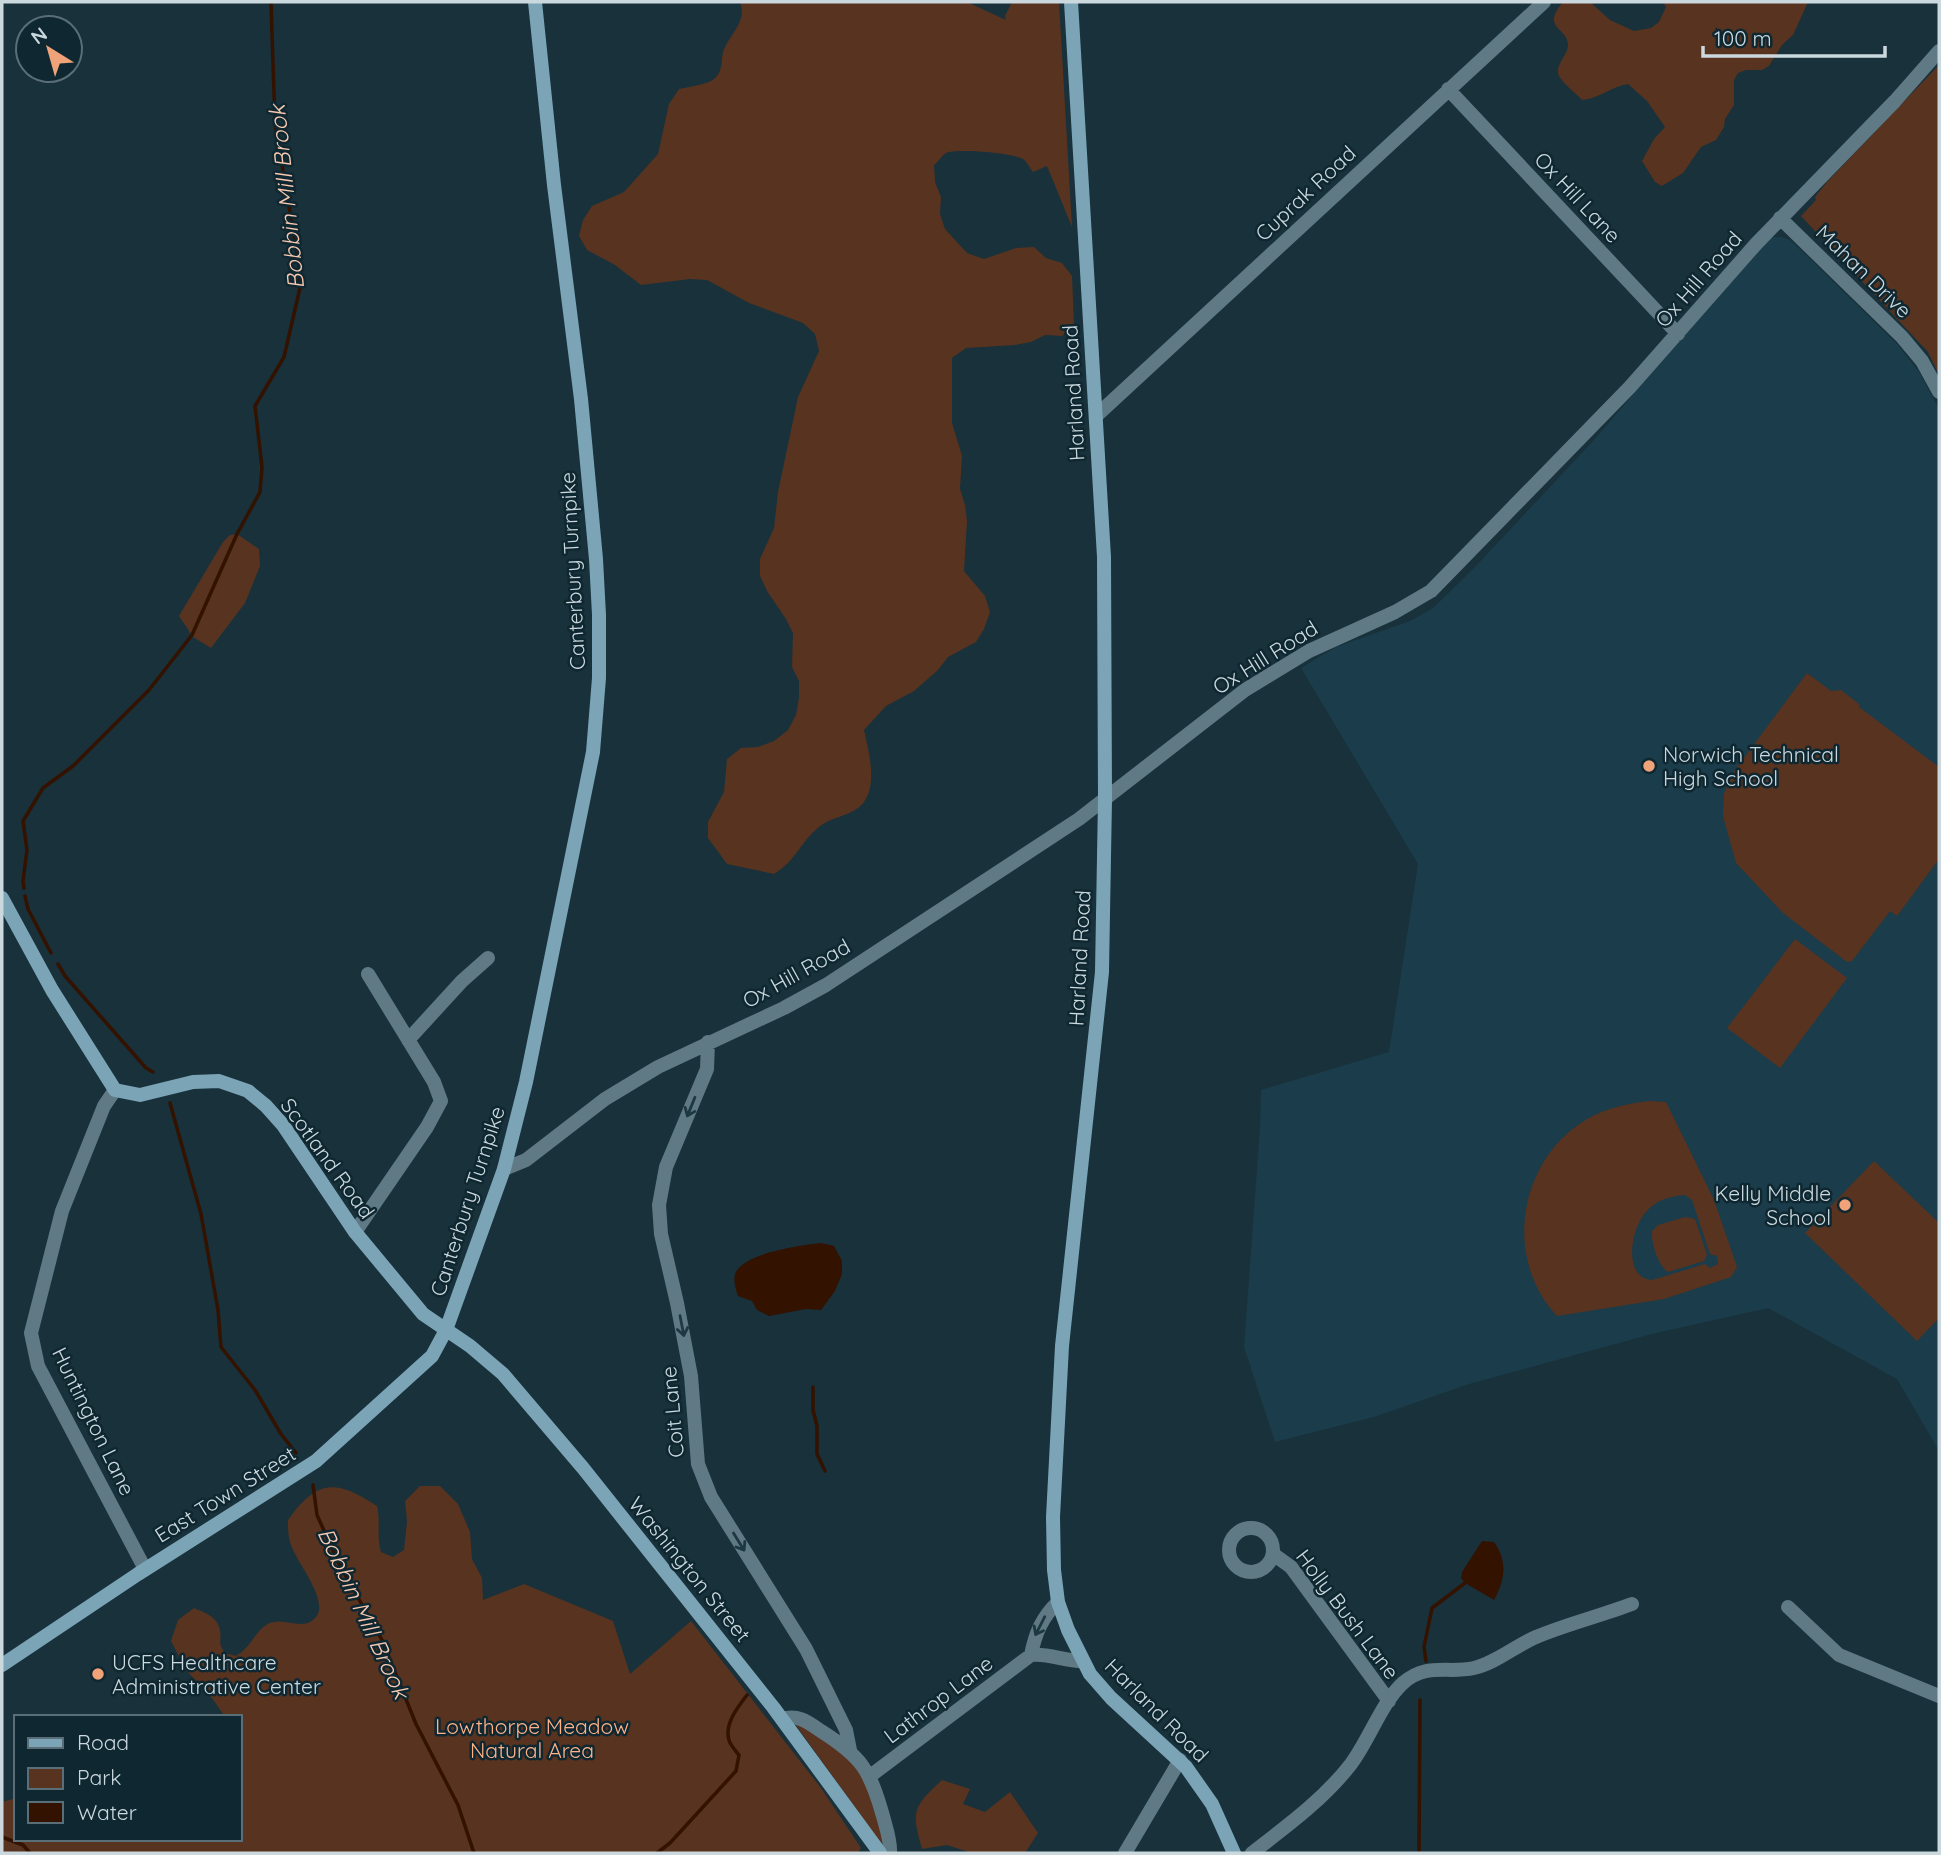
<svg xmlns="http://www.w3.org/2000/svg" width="1941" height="1855" font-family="Quicksand,sans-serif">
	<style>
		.built { fill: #1b3c4a }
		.green { fill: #58331f; fill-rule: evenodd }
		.water { fill: #331200 }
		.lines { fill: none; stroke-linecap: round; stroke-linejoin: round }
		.stream { stroke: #331200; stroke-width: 3.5 }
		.street { stroke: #607a85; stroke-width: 14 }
		.secondary { stroke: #7ba5b7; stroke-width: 14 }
		.oneway { stroke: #1e3842 }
		.poi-dot { fill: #f0a279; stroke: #0e2731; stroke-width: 2.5 }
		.labels { text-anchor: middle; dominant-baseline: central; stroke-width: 5; stroke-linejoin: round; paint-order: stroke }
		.street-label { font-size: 21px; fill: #cbd9df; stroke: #0e2731 }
		.poi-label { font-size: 21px; fill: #cbd9df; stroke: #0e2731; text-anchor: start }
		.park-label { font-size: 21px; fill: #ffb187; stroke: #0e2731 }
		.water-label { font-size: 23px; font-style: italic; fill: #f8c9b0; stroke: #0e2731 }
	</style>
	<rect width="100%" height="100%" fill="#18313b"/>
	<path class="built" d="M 1773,237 L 1782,237 L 1790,240 L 1802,251 L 1898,345 L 1919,372 L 1939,409 L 1939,1451 L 1897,1379 L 1768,1308 L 1652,1334 L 1469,1384 L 1374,1417 L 1275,1442 L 1244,1347 L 1260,1127 L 1261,1090 L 1389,1052 L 1418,864 L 1301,668 L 1336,647 L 1410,621 L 1433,608 L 1475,567 L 1594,440 L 1763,243 Z"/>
	<path class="green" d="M 740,2 L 967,2 L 1006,20 L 1005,16 L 1012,2 L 1059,2 L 1072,227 L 1047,166 L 1033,172 C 1030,168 1027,162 1023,159 C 1014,153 956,148 946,153 C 942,155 938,162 934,165 L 935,182 L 941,197 L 940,214 L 945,229 L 967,253 L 984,259 L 1016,248 L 1034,247 L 1046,258 L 1062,263 L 1072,276 L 1074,325 L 1062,336 L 1045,335 L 1031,342 L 1015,345 L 966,348 L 952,358 L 952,423 L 962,456 L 960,489 L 965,505 L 967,521 L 964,571 L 985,596 L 990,612 L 984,629 L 976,642 L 948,657 L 938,670 L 914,691 L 886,706 L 864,730 C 869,753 880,791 858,808 C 846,817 831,817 819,827 C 801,841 796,861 774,874 L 727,864 L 708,838 L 708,822 L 724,792 L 727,759 L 741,748 L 758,747 L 774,741 L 788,730 L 796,715 L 799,698 L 799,681 L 792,667 L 793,633 L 786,619 L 767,591 L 760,576 L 760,559 L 774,528 L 778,492 L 798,397 L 819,351 L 815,334 L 803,323 L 749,303 L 707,280 L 690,279 L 641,285 L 615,265 L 587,250 L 579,236 L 583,220 L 592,206 L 624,192 L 658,154 L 669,104 L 679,89 C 689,87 702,85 711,81 C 726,72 719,58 725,47 C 733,31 747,20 740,2 Z
		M 1563,2 L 1590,2 L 1610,20 L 1634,31 L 1651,28 L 1659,22 L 1666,7 L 1663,2 L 1808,2 L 1793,35 L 1782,45 L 1769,66 L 1762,70 L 1746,70 L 1738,73 L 1734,80 L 1734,105 L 1725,119 L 1724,127 L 1716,140 L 1701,147 L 1683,173 L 1662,186 L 1655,182 L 1642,161 L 1654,139 L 1665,127 L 1647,101 L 1628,84 C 1612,86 1599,99 1582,100 C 1576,93 1563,84 1559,76 C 1554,66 1568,55 1568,45 C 1568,27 1540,29 1563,2 Z
		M 1939,65 L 1939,375 L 1928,352 L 1801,216 L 1816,200 L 1815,197 L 1827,182 Z
		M 237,534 L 259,549 L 260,566 L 245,603 L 211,648 L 193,637 L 179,616 L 223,542 L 230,535 Z
		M 1807,673 L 1831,691 L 1841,690 L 1859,704 L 1859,707 L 1939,767 L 1939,859 L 1897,916 L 1890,911 L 1852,961 L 1847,962 L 1783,913 L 1736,863 L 1723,816 L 1724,794 L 1732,774 Z
		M 1795,939 L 1847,978 L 1780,1068 L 1727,1028 Z
		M 1649,1101 L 1666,1102 L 1714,1200 L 1737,1267 L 1731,1277 L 1664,1299 L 1557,1316 C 1505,1261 1517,1168 1578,1125 C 1599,1110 1623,1104 1649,1101 ZM 1685,1195 L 1692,1200 L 1710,1254 L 1717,1256 L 1718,1264 L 1710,1268 L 1705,1264 L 1652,1280 C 1622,1278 1631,1227 1646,1212 C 1656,1200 1670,1196 1685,1195 Z
		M 1874,1161 L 1939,1223 L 1939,1318 L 1917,1341 L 1805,1233 Z
		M 1685,1217 L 1695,1219 L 1707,1255 L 1704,1261 L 1668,1272 C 1658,1265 1651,1243 1652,1231 L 1658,1225 Z
		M 420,1486 L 440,1486 L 458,1504 L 470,1532 L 472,1559 L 482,1578 L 483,1600 L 524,1584 L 613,1621 L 630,1674 L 691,1621 L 821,1788 L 861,1848 L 858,1853 L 2,1853 L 2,1802 L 16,1798 L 16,1839 L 240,1839 L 240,1717 L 225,1717 L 212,1698 L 186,1670 L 171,1641 L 178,1620 L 194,1608 C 205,1613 217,1616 220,1630 C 222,1641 217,1642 225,1653 L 236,1656 C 252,1646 254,1633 266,1625 C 282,1615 299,1631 313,1620 C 334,1604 295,1562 290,1542 C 288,1536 288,1527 288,1520 C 317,1479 336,1479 377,1506 C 381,1522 376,1536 381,1552 L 393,1557 L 404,1550 L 407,1521 L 405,1501 Z
		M 798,1722 C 813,1731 831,1740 844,1752 C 869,1776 878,1812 883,1846 L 795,1724 Z
		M 942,1780 L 970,1789 L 963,1804 L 985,1812 L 1010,1792 L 1038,1833 L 1025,1853 L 972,1853 L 947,1845 L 922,1849 C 911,1811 913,1807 942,1780 Z"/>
	<path class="water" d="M 821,1243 L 834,1246 L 842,1261 L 842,1274 L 835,1291 L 821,1310 L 806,1309 L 769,1316 L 757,1310 L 752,1301 L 738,1296 C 736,1289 733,1282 735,1274 C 742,1253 802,1245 821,1243 Z
		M 1482,1541 L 1494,1542 C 1508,1561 1505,1580 1494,1600 L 1465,1583 L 1461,1578 L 1462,1572 Z"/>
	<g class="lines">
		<path class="stream" d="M 24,888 L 23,881 L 27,850 L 23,821 L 43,788 L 73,766 L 149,690 L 192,635 L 237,534 L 260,492 L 262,467 L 255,406 L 284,357 L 300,288 L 299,265 L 275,124 L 271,2
			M 25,896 L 28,909 L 51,953
			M 58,964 L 65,976 L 146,1068 L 153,1072
			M 170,1103 L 201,1214 L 218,1310 L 221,1347 L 255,1390 L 281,1434 L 296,1453
			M 813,1387 L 813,1410 L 817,1426 L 817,1454 L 825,1471
			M 313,1485 L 317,1515 L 339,1564 L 382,1640 L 416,1724 L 458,1805 L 474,1853
			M 1426,1661 L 1424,1647 L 1432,1608 L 1465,1583
			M 2,1837 L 23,1845 L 30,1853
			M 657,1853 L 670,1843 L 736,1771 L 739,1755 C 736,1751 730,1745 729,1740 C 724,1724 738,1707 747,1695
			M 1419,1853 L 1420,1700"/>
		<path class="street" d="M 1448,89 L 1678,334
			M 1780,218 L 1902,337 L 1922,361 L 1939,392
			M 1096,416 L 1544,2
			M 408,1040 L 462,981 L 488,958
			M 708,1042 L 707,1069 L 666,1167 L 659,1205 L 661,1234 L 677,1303 L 691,1376 L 698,1464 L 711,1497 L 806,1649 L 846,1730 L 850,1750
			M 115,1090 L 104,1106 L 62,1211 L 31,1333 L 38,1366 L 145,1569
			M 504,1169 L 526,1160 L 605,1099 L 658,1067 L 784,1008 L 826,985 L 1079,819 L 1245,690 L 1309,651 L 1395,612 L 1431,591 L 1630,387 L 1756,244 L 1895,101 L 1939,51
			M 355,1232 L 427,1127 L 441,1101 L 434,1082 L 368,974
			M1229 1550a22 22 0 1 1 44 0a22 22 0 1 1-44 0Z
			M 1273,1554 L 1291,1567 L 1389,1701
			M 1788,1607 L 1839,1655 L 1939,1696
			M 1031,1655 C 1035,1634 1042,1617 1058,1602
			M 782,1719 C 798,1714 808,1722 821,1731 C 862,1757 870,1770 883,1816 C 886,1828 891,1841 890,1853
			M 870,1776 L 1031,1655 C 1049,1653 1064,1661 1082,1661
			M 1125,1853 L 1180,1760
			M 1252,1853 C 1287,1826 1324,1799 1351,1764 C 1369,1740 1382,1702 1403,1683 C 1427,1662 1447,1674 1474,1668 C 1496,1663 1515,1646 1536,1637 C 1567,1624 1600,1616 1632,1604"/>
		<path class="secondary" d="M 1071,2 L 1104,557 L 1105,799 L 1102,972 L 1062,1346 L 1053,1517 L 1054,1570 L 1058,1602 L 1068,1630 L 1090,1674 L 1111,1698 L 1186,1767 L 1212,1804 L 1234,1853
			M 2,898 L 52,990 L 115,1090 L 140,1095 L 193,1082 L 219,1081 L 248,1091 L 266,1106 L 283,1125 L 355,1232 L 423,1314 L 470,1346 L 503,1374 L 583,1468 L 773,1707 L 880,1853
			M 2,1665 L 138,1574 L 316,1461 L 432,1356 L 446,1330 L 504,1169 L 526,1082 L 593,752 L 599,678 L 599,615 L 596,559 L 581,399 L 554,185 L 535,2"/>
	</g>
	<defs><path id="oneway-shaft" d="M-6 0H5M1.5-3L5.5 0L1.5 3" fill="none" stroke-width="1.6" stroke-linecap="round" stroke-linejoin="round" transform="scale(1.75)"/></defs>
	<g class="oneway">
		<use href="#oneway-shaft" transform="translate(691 1107) rotate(112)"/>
		<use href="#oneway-shaft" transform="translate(682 1326) rotate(79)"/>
		<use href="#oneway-shaft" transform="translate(739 1542) rotate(58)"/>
		<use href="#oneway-shaft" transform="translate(1040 1626) rotate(117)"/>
	</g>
	<g class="poi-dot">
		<circle cx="1649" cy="766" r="7"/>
		<circle cx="1845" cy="1205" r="7"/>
		<circle cx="98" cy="1674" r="7"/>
	</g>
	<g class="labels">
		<g class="street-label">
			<text transform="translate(1305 193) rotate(-43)">Cuprak Road</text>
			<text transform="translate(1578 197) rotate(47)">Ox Hill Lane</text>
			<text transform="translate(1864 271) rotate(44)">Mahan Drive</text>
			<text transform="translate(1698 279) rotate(-49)">Ox Hill Road</text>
			<text transform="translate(1073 393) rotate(-93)">Harland Road</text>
			<text transform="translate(572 571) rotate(-93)">Canterbury Turnpike</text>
			<text transform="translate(1265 657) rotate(-32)">Ox Hill Road</text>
			<text transform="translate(1079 958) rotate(-87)">Harland Road</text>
			<text transform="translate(796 973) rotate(-29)">Ox Hill Road</text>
			<text transform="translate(328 1158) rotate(54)">Scotland Road</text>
			<text transform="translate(467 1201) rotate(-72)">Canterbury Turnpike</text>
			<text transform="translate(672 1412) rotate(-95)">Coit Lane</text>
			<text transform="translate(94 1421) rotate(64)">Huntington Lane</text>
			<text transform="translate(225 1494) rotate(-32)">East Town Street</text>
			<text transform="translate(690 1569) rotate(51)">Washington Street</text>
			<text transform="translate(1348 1614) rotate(53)">Holly Bush Lane</text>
			<text transform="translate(938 1699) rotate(-37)">Lathrop Lane</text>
			<text transform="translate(1157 1710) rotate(45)">Harland Road</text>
		</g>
		<g class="poi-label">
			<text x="1663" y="754">Norwich Technical<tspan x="1663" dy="24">High School</tspan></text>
			<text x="1831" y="1193" text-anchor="end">Kelly Middle<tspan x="1831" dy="24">School</tspan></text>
			<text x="112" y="1662">UCFS Healthcare<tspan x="112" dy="24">Administrative Center</tspan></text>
		</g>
		<g class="park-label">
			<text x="532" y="1726">Lowthorpe Meadow<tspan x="532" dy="24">Natural Area</tspan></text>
		</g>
		<g class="water-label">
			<text transform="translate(286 197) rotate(-96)">Bobbin Mill Brook</text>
			<text transform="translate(364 1613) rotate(65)">Bobbin Mill Brook</text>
		</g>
	</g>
	<rect width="1941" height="1855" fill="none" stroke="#cbd9df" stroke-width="7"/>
	<rect x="14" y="1715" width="228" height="126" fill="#0e2731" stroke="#5a6e77" stroke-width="2"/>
	<rect x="28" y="1738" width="35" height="10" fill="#7ba5b7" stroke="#5a6e77" stroke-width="2"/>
	<text x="77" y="1750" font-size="21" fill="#cbd9df">Road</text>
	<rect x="28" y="1768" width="35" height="21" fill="#58331f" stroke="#5a6e77" stroke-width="2"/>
	<text x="77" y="1785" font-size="21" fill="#cbd9df">Park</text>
	<rect x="28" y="1802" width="35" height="21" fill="#331200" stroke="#5a6e77" stroke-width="2"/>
	<text x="77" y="1820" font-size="21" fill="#cbd9df">Water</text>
	<g transform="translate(49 49) rotate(323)"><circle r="33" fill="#0e2731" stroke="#5a6e77" stroke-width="2"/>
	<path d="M0-5L12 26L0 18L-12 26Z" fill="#f0a279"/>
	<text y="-10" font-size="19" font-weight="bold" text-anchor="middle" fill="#cbd9df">N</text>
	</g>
	<path d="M1703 46v10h182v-10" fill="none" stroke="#cbd9df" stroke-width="3.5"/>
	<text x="1714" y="46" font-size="21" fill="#cbd9df" stroke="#0e2731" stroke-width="5" paint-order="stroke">100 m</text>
</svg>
